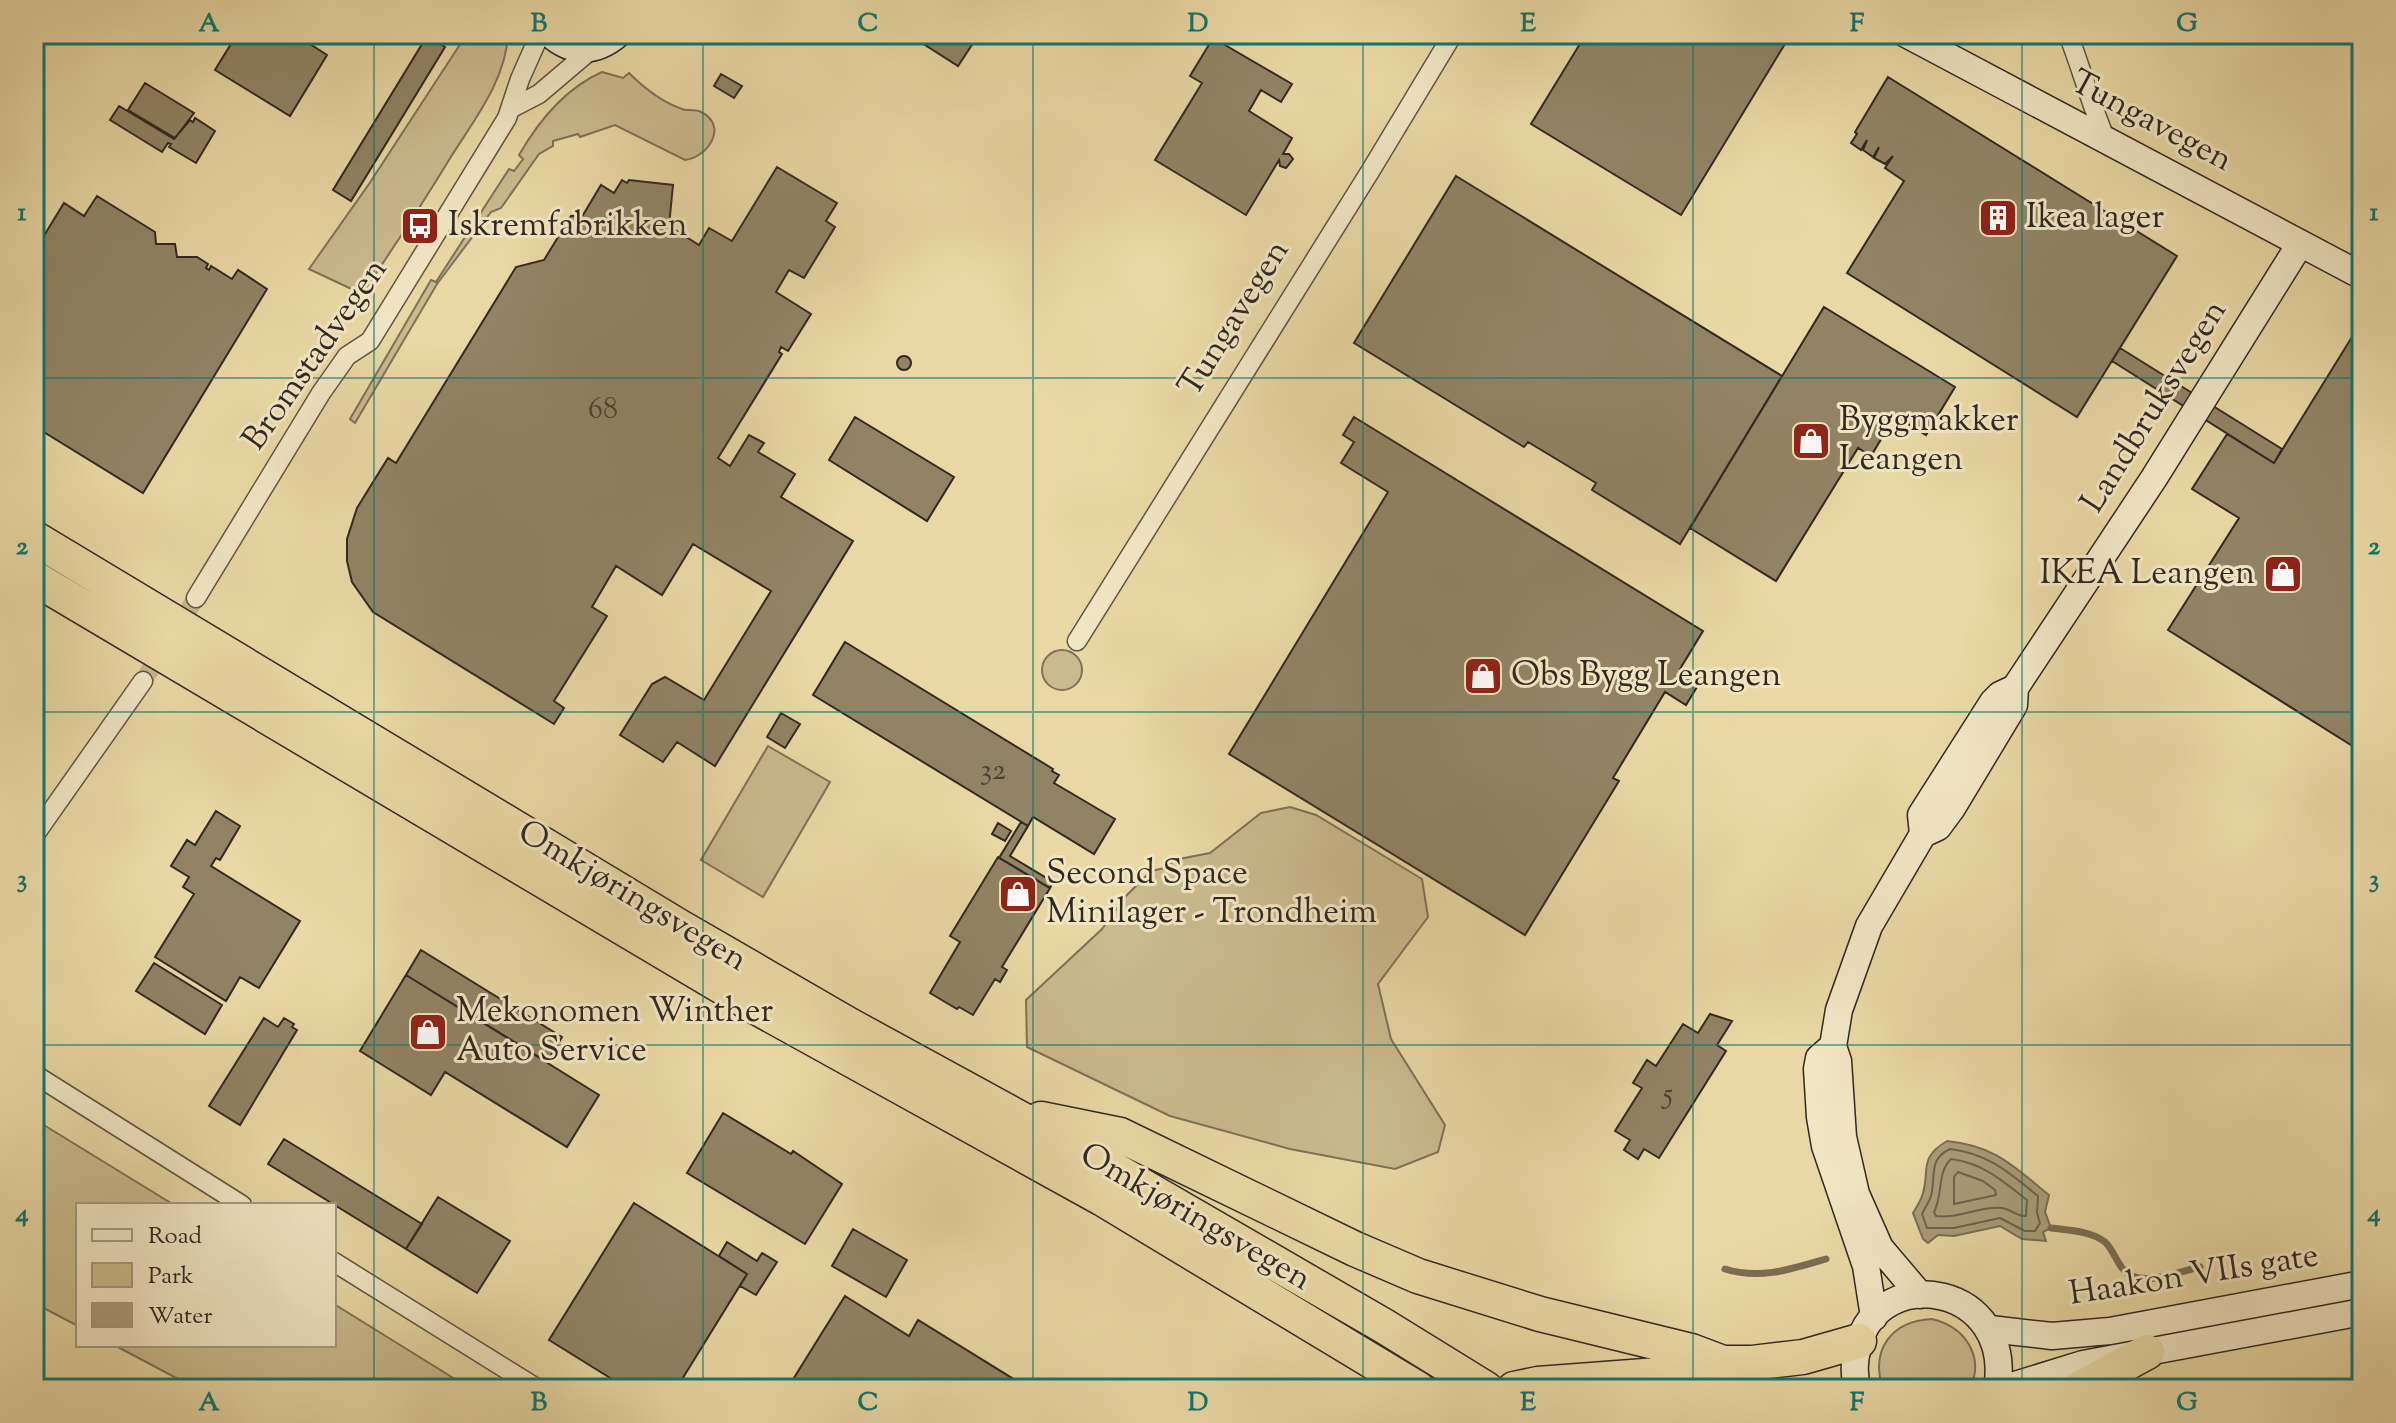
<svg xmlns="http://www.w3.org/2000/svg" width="2396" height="1423" font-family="'Sorts Mill Goudy',serif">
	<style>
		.green { fill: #caba8e; stroke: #7e7257; stroke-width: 2 }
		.water { fill: #aa9c78; stroke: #7a6e55; stroke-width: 2 }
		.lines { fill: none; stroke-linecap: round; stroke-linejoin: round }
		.shore { stroke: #6e624c; stroke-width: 2 }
		.stream { stroke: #7a6e55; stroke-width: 7 }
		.building { fill: #918465; stroke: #312920; stroke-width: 2 }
		.street-tunnel { stroke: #c4b58a; stroke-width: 18; stroke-dasharray: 18 9; stroke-linecap: butt }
		.street-casing { stroke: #5f5541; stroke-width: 21 }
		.secondary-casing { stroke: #312920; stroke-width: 29 }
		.highway-casing { stroke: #312920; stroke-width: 37 }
		.street { stroke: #f1e6c4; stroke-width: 18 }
		.secondary { stroke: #f1e6c4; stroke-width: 26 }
		.highway { stroke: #e9d8a5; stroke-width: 34 }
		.grid { fill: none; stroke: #0f766e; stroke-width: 2; stroke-opacity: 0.55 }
		.labels { text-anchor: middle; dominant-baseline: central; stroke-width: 6; stroke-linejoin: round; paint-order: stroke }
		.number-label { font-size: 30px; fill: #494031 }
		.street-label { font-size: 34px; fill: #312920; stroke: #f1e6c4 }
		.poi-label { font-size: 34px; fill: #312920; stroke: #f1e6c4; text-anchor: start }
		.neatline { fill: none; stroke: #0f766e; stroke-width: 3 }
		.grid-label { font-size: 26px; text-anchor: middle; font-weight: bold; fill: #0f766e }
	</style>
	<rect width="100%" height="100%" fill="#e9d8a5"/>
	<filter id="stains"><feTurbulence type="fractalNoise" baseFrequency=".0025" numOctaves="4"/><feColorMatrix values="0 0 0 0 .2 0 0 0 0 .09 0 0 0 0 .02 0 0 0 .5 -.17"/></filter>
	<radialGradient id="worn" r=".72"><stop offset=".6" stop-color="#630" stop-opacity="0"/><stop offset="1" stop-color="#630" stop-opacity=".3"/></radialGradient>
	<path class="green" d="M 460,34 L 508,34 C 506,81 473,121 449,160 C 421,206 392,250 362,294 L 309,269 L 369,184 L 459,46 Z
		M 602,72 L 623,78 L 629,73 C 643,87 662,102 682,109 C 687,111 695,109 701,112 C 729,126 708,157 685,160 L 615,125 L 580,137 L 578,134 L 553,141 L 553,146 L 539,154 L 501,208 L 491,212 L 437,284 L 355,423 L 350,419 L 431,280 L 436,282 L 509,169 L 514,171 L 523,159 L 519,155 C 538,122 566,88 602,72 Z
		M1042 670a20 20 0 1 1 40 0a20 20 0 1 1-40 0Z
		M 768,746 L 830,782 L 763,897 L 701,860 Z
		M 1290,807 L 1316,815 L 1422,879 L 1428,917 L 1378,984 L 1391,1039 L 1445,1125 L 1438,1152 L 1395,1169 L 1290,1149 L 1170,1116 L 1027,1047 L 1026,1000 L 1102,929 L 1126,896 L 1151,871 L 1165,868 L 1174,860 L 1210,853 L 1261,813 Z
		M 34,1119 L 174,1205 L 78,1205 L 78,1326 L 34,1303 Z
		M 334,1304 L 471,1389 L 197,1389 L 114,1345 L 334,1345 Z
		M 1932,1319 C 1965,1327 1985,1356 1970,1389 L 1883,1389 C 1870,1350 1891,1321 1932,1319 Z"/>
	<path class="water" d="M 1947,1141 C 1995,1146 2012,1165 2049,1195 L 2045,1212 L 2051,1228 L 2043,1232 L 2046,1241 L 2022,1239 L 2000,1226 L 1954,1236 L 1938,1235 L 1928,1243 L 1923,1239 L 1913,1213 C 1916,1208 1920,1202 1922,1196 C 1931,1171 1917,1159 1947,1141 Z"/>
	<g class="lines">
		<path class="shore" d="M 1950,1149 C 1989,1154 2008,1172 2038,1196 L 2037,1213 L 2040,1223 L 2035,1231 L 2025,1231 L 2000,1218 L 1954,1228 L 1927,1228 L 1922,1214 C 1925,1208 1929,1202 1931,1196 C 1936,1177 1928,1159 1950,1149 Z
			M 1951,1159 C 1983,1163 2003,1181 2027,1200 L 2026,1216 C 2017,1217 2011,1209 2002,1208 C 1979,1206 1958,1219 1936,1216 L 1934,1212 C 1943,1195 1937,1172 1951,1159 Z
			M 1958,1172 L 1983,1181 L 1995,1190 L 1996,1195 L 1954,1204 L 1954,1177 Z"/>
		<path class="stream" d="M 2051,1228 C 2068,1230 2091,1231 2105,1242 C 2115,1251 2118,1270 2132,1276 C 2151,1284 2181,1271 2200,1267
			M 1725,1269 C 1760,1280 1792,1269 1826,1259"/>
	</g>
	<path class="building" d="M 237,34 L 312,34 L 307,42 L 327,55 L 290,116 L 215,70 Z
		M 908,34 L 979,34 L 958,66 Z
		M 1586,34 L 1791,34 L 1681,215 L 1531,124 Z
		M 427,36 L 445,47 L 351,201 L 333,190 Z
		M 1213,38 L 1292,84 L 1281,102 L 1261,90 L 1249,111 L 1292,138 L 1283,154 L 1289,154 L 1293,159 L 1286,168 L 1280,166 L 1279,160 L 1246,215 L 1155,160 L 1202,83 L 1190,76 Z
		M 721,74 L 742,86 L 734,98 L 714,86 Z
		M 1888,77 L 2177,256 L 2077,417 L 1847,273 L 1904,181 L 1885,168 L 1893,156 L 1885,164 L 1874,158 L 1879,147 L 1873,157 L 1863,150 L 1867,140 L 1861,150 L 1851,143 L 1857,134 L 1855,132 Z
		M 145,83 L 194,113 L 175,138 L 128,110 Z
		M 119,106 L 174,139 L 190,120 L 193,122 L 195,118 L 215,131 L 196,163 L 169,147 L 171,144 L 168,143 L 162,152 L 110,120 Z
		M 777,167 L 837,203 L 826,221 L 835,227 L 804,278 L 789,270 L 776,292 L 811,314 L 788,351 L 781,347 L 779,352 L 782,354 L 718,458 L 730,466 L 749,435 L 764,443 L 758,452 L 795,474 L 781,497 L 853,541 L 715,766 L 677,742 L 663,762 L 620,735 L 652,684 L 665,677 L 704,700 L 771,591 L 693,544 L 662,595 L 616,566 L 592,607 L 607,616 L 554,701 L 564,708 L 554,724 L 373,612 L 352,582 L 347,561 L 347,539 L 357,508 L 388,458 L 396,463 L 516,267 L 544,260 L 571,216 L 583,215 L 601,185 L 614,193 L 622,180 L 627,183 L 629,180 L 673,185 L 669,226 L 699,245 L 709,228 L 732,241 Z
		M 1456,176 L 1782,376 L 1680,544 L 1592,490 L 1596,483 L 1528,442 L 1524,447 L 1354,343 Z
		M 97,196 L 155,232 L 156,244 L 175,244 L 177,257 L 197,257 L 208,264 L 206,268 L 209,270 L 211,266 L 232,279 L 238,270 L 267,289 L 143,493 L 34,426 L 34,252 L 64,203 L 84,216 Z
		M 1824,307 L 1955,387 L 1926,435 L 1895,416 L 1871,456 L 1858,448 L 1776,581 L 1690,528 Z
		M 2360,324 L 2362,325 L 2362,752 L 2168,630 L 2239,518 L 2192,489 L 2227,434 L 2274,463 Z
		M 2120,348 L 2282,449 L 2274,463 L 2112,361 Z
		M897 363a7 7 0 1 1 14 0a7 7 0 1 1-14 0Z
		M 855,417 L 954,477 L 927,521 L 829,460 Z
		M 1354,417 L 1703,631 L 1680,669 L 1700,682 L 1686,705 L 1665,692 L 1613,778 L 1619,781 L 1525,935 L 1229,754 L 1388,492 L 1341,463 L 1354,442 L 1343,435 Z
		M 845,642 L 1053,769 L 1052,771 L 1059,775 L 1054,783 L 1115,819 L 1094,854 L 1033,817 L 1028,826 L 813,695 Z
		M 781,713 L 800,724 L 785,748 L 767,737 Z
		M 216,811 L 240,826 L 220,860 L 216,858 L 211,866 L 300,921 L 259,988 L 240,977 L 226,1001 L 155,957 L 194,894 L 183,887 L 189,877 L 171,866 L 187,840 L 195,845 Z
		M 1021,822 L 1028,826 L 1010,856 L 1053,882 L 1050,888 L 999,858 Z
		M 998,823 L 1011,831 L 1005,841 L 992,834 Z
		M 998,857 L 1050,888 L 1002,967 L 1007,970 L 1000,982 L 995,979 L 973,1015 L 959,1007 L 957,1009 L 930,993 L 960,942 L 950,936 Z
		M 421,950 L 562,1037 L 547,1062 L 406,975 Z
		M 154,963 L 222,1005 L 205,1034 L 136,991 Z
		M 406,975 L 599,1095 L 567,1147 L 445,1072 L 431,1095 L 360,1051 Z
		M 1710,1014 L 1732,1021 L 1717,1045 L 1726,1051 L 1659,1158 L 1644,1149 L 1638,1159 L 1624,1150 L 1630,1140 L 1615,1131 L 1642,1088 L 1633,1083 L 1647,1060 L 1656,1066 L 1683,1024 L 1698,1033 Z
		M 264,1018 L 278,1027 L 284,1018 L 294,1024 L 292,1027 L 297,1030 L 240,1125 L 209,1106 Z
		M 723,1113 L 791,1154 L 793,1151 L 842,1184 L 805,1244 L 687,1173 Z
		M 284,1139 L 422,1224 L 406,1249 L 268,1164 Z
		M 438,1197 L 510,1241 L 477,1293 L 406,1249 Z
		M 634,1203 L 747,1274 L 676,1389 L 628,1389 L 549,1340 Z
		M 853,1229 L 907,1260 L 886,1297 L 832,1266 Z
		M 727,1242 L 757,1261 L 762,1253 L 777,1262 L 756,1295 L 740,1286 L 747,1274 L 719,1256 Z
		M 845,1296 L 909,1336 L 918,1320 L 1020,1383 L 1016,1389 L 787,1389 Z"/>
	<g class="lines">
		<path class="street-tunnel" d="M 143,681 L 196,598"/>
		<defs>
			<path id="street" d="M 2068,34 C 2082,70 2091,105 2106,140
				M 512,108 L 539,94 L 592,49
				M 196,598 L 321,393 L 347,356 L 370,341 L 507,118 L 520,79 L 540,34
				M 1077,641 L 1371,170 L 1453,34
				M 34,836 L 143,681
				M 34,1074 L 242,1205
				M 334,1262 L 538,1389"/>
			<path id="secondary" d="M 550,34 C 572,54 596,53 618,34
				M 1906,34 L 2362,276
				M 1923,834 L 1921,815 L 1993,702 L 2000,695 L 2015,688
				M 1833,1046 L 1819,1058 L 1817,1069 L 1820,1117 L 1825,1146 L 1866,1266 L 1874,1317
				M 1920,1295 L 1880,1248 L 1856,1194 L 1843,1137 L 1838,1061 L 1833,1046 L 1839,1010 L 1869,926 L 1923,834 L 1938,827 L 1952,808 L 2014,705 L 2015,688 L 2154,478 L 2300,244
				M 1990,1329 L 2052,1336 L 2110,1331 L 2362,1284
				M 1858,1389 C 1853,1375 1854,1361 1858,1346 C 1880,1261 2015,1285 1997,1389
				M 2002,1389 L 2083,1364 L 2362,1312"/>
			<path id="highway" d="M 34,538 L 680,927 L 849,1025 L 1118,1172 L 1384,1326 L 1486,1389
				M 34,578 L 758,1008 L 1103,1199 L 1418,1389
				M 1041,1119 L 1120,1135 L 1355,1249 L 1418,1276 L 1540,1314 L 1691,1351 L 1723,1363
				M 1514,1389 L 1538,1384 L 1685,1373 L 1723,1363 L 1752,1363 L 1803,1357 L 1859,1341
				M 2079,1389 L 2147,1352"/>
		</defs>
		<use href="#street" class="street-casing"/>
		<use href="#secondary" class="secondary-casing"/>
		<use href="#highway" class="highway-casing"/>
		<use href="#street" class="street"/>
		<use href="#secondary" class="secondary"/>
		<use href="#highway" class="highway"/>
	</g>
	<path class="grid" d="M 374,34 L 374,1389M 703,34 L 703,1389M 1033,34 L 1033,1389M 1363,34 L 1363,1389M 1693,34 L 1693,1389M 2022,34 L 2022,1389M 34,378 L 2362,378M 34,712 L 2362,712M 34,1045 L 2362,1045"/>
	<defs>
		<symbol id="building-square" viewBox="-11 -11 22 22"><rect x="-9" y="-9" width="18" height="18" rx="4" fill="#8f2418" stroke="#f1e6c4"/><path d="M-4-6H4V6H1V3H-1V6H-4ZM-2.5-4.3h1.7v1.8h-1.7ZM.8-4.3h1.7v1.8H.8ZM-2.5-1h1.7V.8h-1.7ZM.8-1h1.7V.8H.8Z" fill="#fff"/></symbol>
		<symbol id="bus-square" viewBox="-11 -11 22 22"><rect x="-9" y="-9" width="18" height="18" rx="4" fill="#8f2418" stroke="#f1e6c4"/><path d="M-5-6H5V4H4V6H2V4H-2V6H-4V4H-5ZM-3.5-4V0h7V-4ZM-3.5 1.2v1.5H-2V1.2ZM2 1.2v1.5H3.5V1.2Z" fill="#fff"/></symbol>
		<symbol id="shop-square" viewBox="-11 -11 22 22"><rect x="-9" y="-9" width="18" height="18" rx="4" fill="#8f2418" stroke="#f1e6c4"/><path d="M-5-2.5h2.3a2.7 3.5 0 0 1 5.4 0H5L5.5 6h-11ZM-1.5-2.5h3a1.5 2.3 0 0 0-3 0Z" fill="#fff"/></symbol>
	</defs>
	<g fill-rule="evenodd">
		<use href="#building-square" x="1976" y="196" width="44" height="44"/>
		<use href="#bus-square" x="398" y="204" width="44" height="44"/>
		<use href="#shop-square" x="1789" y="419" width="44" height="44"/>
		<use href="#shop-square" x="2261" y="552" width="44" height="44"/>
		<use href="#shop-square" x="1461" y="654" width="44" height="44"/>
		<use href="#shop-square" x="996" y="872" width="44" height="44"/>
		<use href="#shop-square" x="406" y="1010" width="44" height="44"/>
	</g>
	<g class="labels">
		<g class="number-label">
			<text x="603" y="410">68</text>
			<text x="993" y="771">32</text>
			<text x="1668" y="1095">5</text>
		</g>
		<g class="street-label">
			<text transform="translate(2151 122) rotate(28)">Tungavegen</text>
			<text transform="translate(1235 319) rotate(-58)">Tungavegen</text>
			<text transform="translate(316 355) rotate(-55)">Bromstadvegen</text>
			<text transform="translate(2155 407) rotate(-58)">Landbruksvegen</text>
			<text transform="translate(632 897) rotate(31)">Omkjøringsvegen</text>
			<text transform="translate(1195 1218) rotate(30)">Omkjøringsvegen</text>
			<text transform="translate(2194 1276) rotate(-9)">Haakon VIIs gate</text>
		</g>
		<g class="poi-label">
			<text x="2026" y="218">Ikea lager</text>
			<text x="448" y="226">Iskremfabrikken</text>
			<text x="1839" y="421">Byggmakker<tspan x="1839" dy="39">Leangen</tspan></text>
			<text x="2255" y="574" text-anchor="end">IKEA Leangen</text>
			<text x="1511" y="676">Obs Bygg Leangen</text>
			<text x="1046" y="874">Second Space<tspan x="1046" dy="39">Minilager - Trondheim</tspan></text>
			<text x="456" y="1012">Mekonomen Winther<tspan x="456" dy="39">Auto Service</tspan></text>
		</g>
	</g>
	<rect width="2396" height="1423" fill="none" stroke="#e9d8a5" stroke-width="88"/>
	<rect x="76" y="1203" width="260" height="144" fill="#f1e6c4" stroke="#a49a82" stroke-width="2"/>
	<rect x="92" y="1229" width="40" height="12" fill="#f1e6c4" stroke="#a49a82" stroke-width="2"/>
	<text x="148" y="1243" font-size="24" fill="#312920">Road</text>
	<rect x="92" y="1263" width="40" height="24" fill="#caba8e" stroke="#a49a82" stroke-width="2"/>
	<text x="148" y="1283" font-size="24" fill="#312920">Park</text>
	<rect x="92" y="1303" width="40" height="24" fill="#aa9c78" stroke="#a49a82" stroke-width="2"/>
	<text x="148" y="1323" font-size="24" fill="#312920">Water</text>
	<rect x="44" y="44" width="2308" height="1335" class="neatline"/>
	<g class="grid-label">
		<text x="209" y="31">A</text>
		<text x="539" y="31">B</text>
		<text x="868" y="31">C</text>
		<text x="1198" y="31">D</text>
		<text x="1528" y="31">E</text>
		<text x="1857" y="31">F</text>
		<text x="2187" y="31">G</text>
		<text x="22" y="220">1</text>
		<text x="2374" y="220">1</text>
		<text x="22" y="554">2</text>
		<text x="2374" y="554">2</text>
		<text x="22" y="887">3</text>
		<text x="2374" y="887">3</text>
		<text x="22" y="1221">4</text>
		<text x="2374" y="1221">4</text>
		<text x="209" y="1410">A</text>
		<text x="539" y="1410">B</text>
		<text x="868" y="1410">C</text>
		<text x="1198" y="1410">D</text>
		<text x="1528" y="1410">E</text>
		<text x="1857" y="1410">F</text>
		<text x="2187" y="1410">G</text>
	</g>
	<rect width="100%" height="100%" filter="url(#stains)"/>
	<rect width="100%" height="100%" fill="url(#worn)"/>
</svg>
